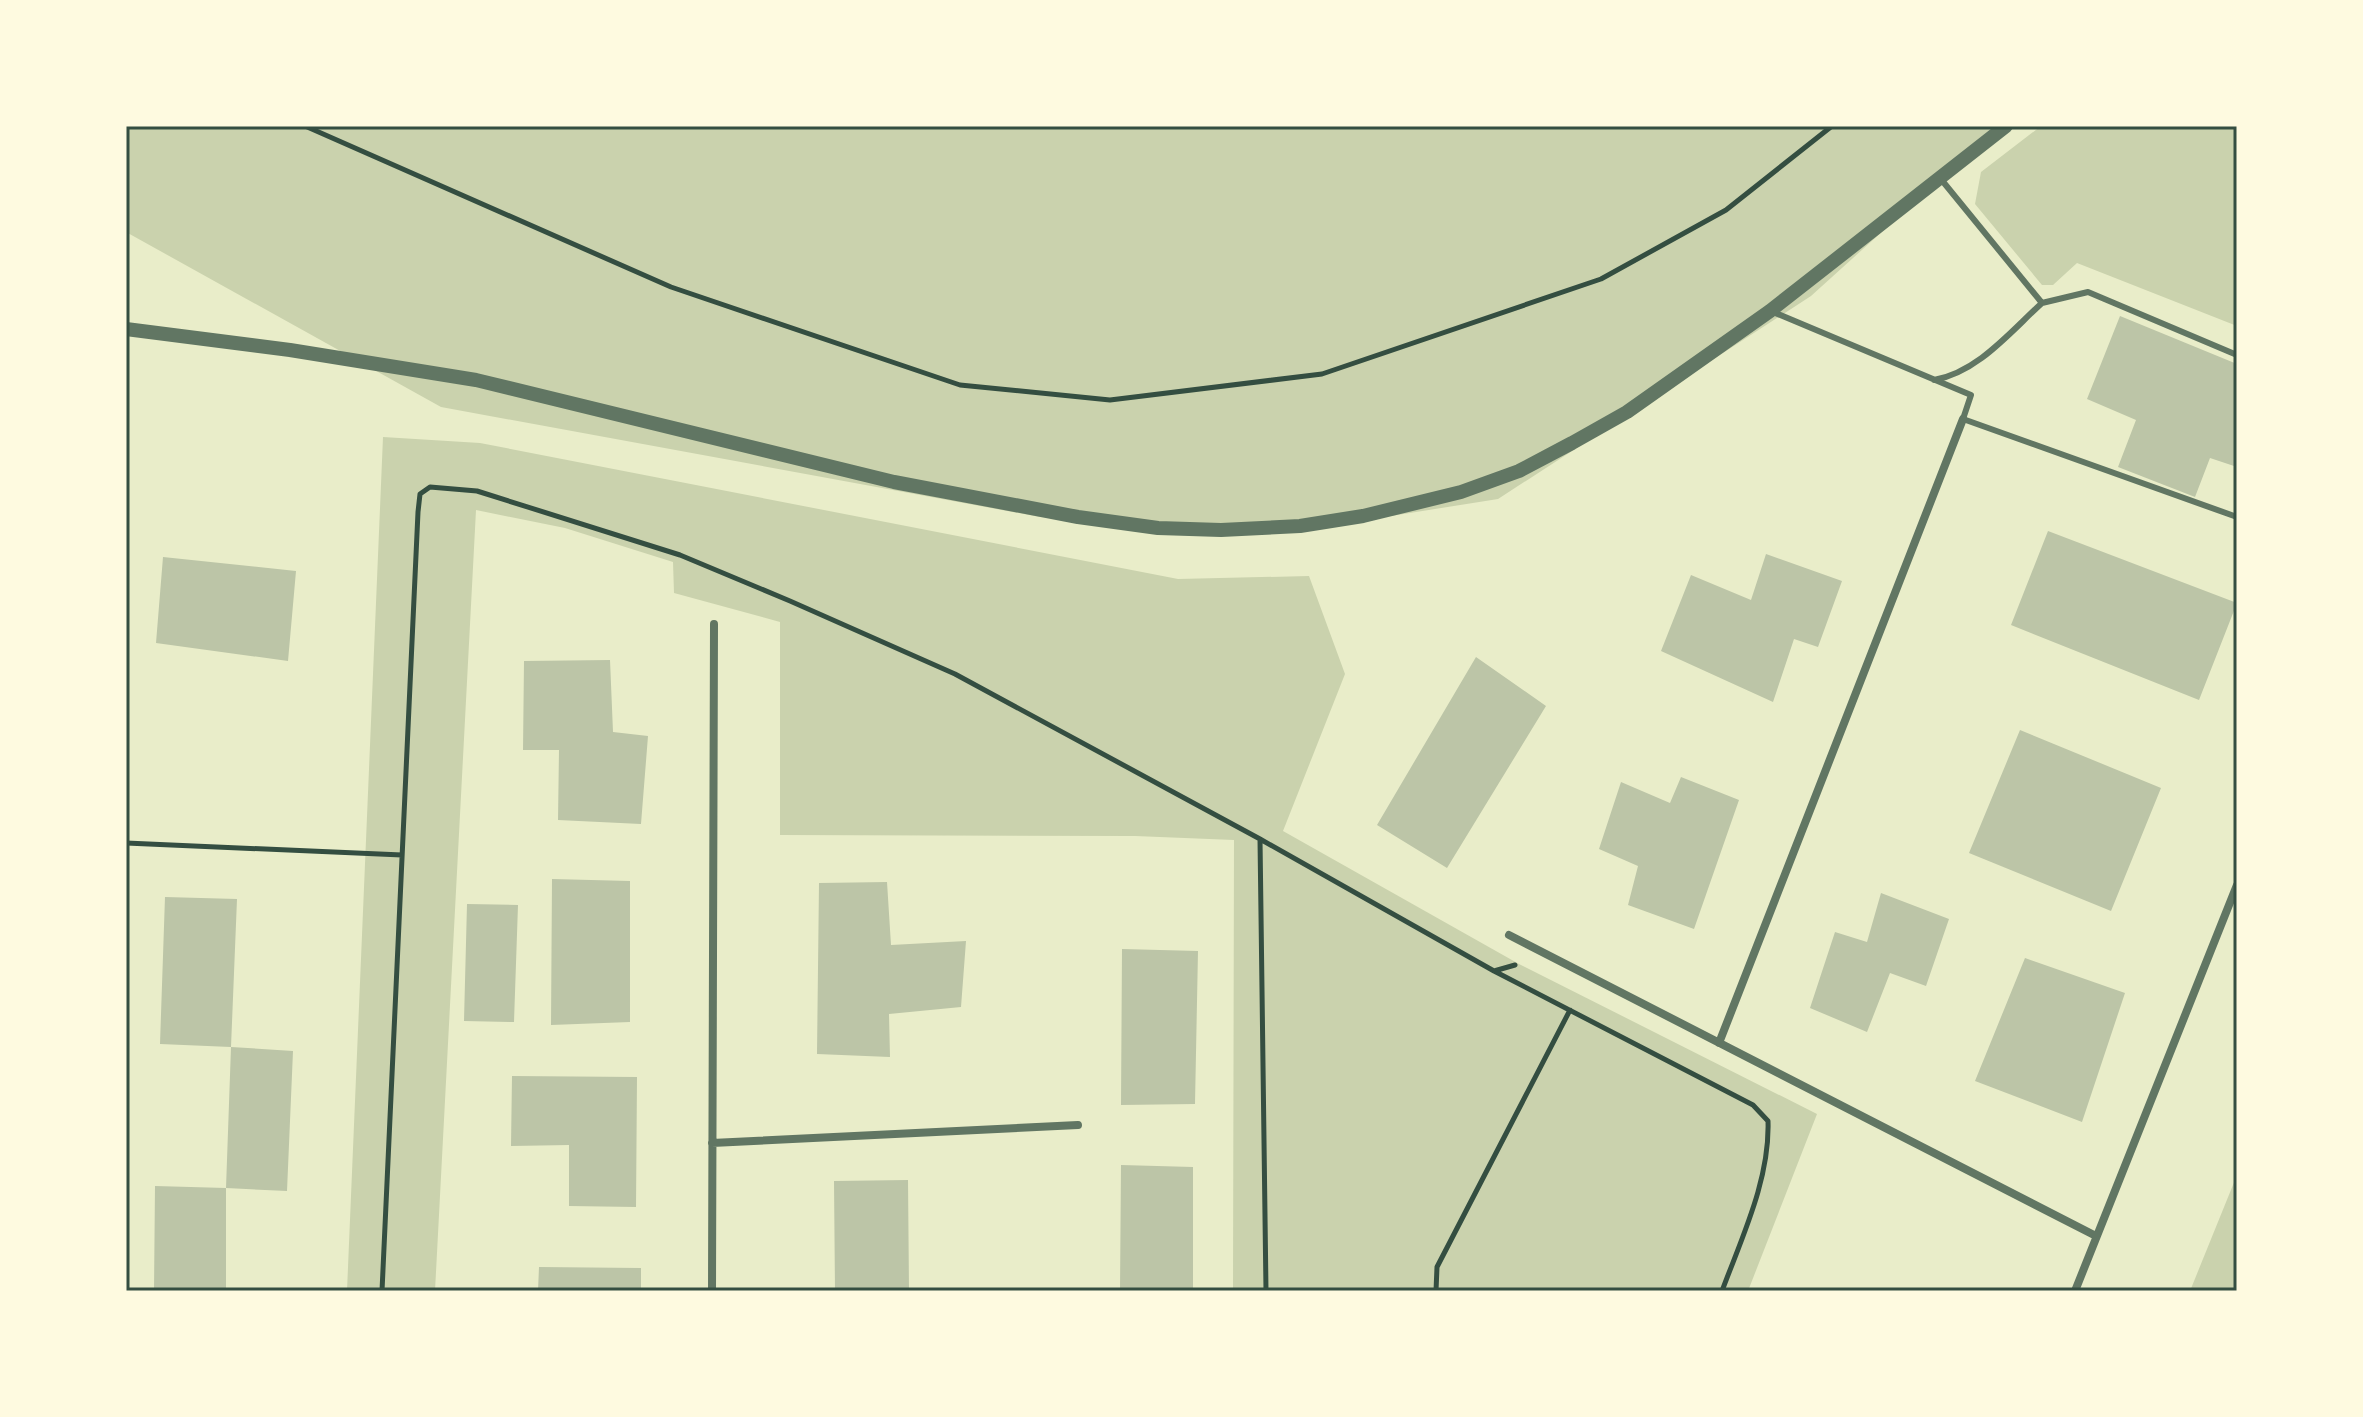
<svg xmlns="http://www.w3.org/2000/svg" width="2363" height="1417" font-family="'Archivo Narrow',sans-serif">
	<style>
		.green { fill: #cad2ad }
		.building { fill: #bcc5a7 }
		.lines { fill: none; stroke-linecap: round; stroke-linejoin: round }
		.path { stroke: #344e41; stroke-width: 5 }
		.service { stroke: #617663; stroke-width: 6 }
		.minor { stroke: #617663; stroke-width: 8 }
		.tertiary { stroke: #617663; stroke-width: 14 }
		.neatline { fill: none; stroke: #344e41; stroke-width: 3 }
	</style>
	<rect width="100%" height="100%" fill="#e9edc9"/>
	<path class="green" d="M 126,126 L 1999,126 L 1811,296 L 1498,499 L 1290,532 L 1040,517 L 441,407 L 126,232 Z
		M 2041,126 L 2237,126 L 2237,326 L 2077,263 L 2053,285 L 2042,285 L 1975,204 L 1981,172 Z
		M 383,437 L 480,443 L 1178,579 L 1309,576 L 1345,674 L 1283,831 L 1519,964 L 1817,1114 L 1748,1291 L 1233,1291 L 1234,840 L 1135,836 L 780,835 L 780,622 L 674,593 L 673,562 L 565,528 L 476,510 L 435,1291 L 347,1291 Z
		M 2237,1175 L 2237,1291 L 2190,1291 Z"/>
	<path class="building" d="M 2120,316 L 2237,364 L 2237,467 L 2210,458 L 2195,497 L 2118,467 L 2136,420 L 2087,399 Z
		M 2048,531 L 2237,603 L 2199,700 L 2011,625 Z
		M 1766,554 L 1842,581 L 1818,647 L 1794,639 L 1773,702 L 1661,651 L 1691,575 L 1751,600 Z
		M 163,557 L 296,571 L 288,661 L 156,643 Z
		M 1476,657 L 1546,706 L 1447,868 L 1377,825 Z
		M 610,660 L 613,732 L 648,736 L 641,824 L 558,820 L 559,750 L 523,750 L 524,661 Z
		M 2020,730 L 2161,788 L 2111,911 L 1969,853 Z
		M 1681,777 L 1739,800 L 1694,929 L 1628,905 L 1638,866 L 1599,849 L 1621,782 L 1670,803 Z
		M 552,879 L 630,881 L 630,1022 L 551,1025 Z
		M 887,882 L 891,945 L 966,941 L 961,1007 L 889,1014 L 890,1057 L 817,1054 L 819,883 Z
		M 1881,893 L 1949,919 L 1926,986 L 1890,973 L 1867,1032 L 1810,1008 L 1835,932 L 1867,942 Z
		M 165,897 L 237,899 L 231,1047 L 293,1051 L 287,1191 L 226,1188 L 226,1291 L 154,1291 L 155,1186 L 226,1188 L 231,1047 L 160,1044 Z
		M 467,904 L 518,905 L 514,1022 L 464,1021 Z
		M 1122,949 L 1198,951 L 1195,1104 L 1121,1105 Z
		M 2025,958 L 2125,993 L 2082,1122 L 1975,1081 Z
		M 512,1076 L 637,1077 L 636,1207 L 569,1206 L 569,1145 L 511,1146 Z
		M 1121,1165 L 1193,1167 L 1193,1291 L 1120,1291 Z
		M 908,1180 L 909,1291 L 835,1291 L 834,1181 Z
		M 539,1267 L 641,1268 L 641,1291 L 538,1291 Z"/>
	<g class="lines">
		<path class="path" d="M 305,126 L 671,287 L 960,385 L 1110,400 L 1322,374 L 1601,279 L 1726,210 L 1832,126
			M 1260,839 L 1266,1291
			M 126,843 L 402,855
			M 1494,971 L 1753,1105 L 1768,1121 C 1770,1179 1742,1237 1722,1291
			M 382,1291 L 418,512 L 420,494 L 430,487 L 477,491 L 680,555 L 790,601 L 955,674 L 1260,839 L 1494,971 L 1515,965
			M 1436,1291 L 1437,1267 L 1570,1010"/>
		<path class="service" d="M 1940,178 L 2042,303 L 2088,292 L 2237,355
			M 1773,312 L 1971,395 L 1963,419 L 2237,517
			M 1934,380 C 1978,372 2010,332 2042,303"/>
		<path class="minor" d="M 1509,935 L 2096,1236
			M 1719,1043 L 1963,419
			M 712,1143 L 1078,1125
			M 712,1291 L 714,624
			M 2075,1291 L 2237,885"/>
		<path class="tertiary" d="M 126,329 L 290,350 L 476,380 L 894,482 L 1078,517 L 1158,528 L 1221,530 L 1300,526 L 1363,516 L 1461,492 L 1519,471 L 1572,443 L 1627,412 L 1770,311 L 2006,126"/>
	</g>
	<rect width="2363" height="1417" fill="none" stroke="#fefae0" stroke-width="256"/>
	<rect x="128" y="128" width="2107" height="1161" class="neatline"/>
</svg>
